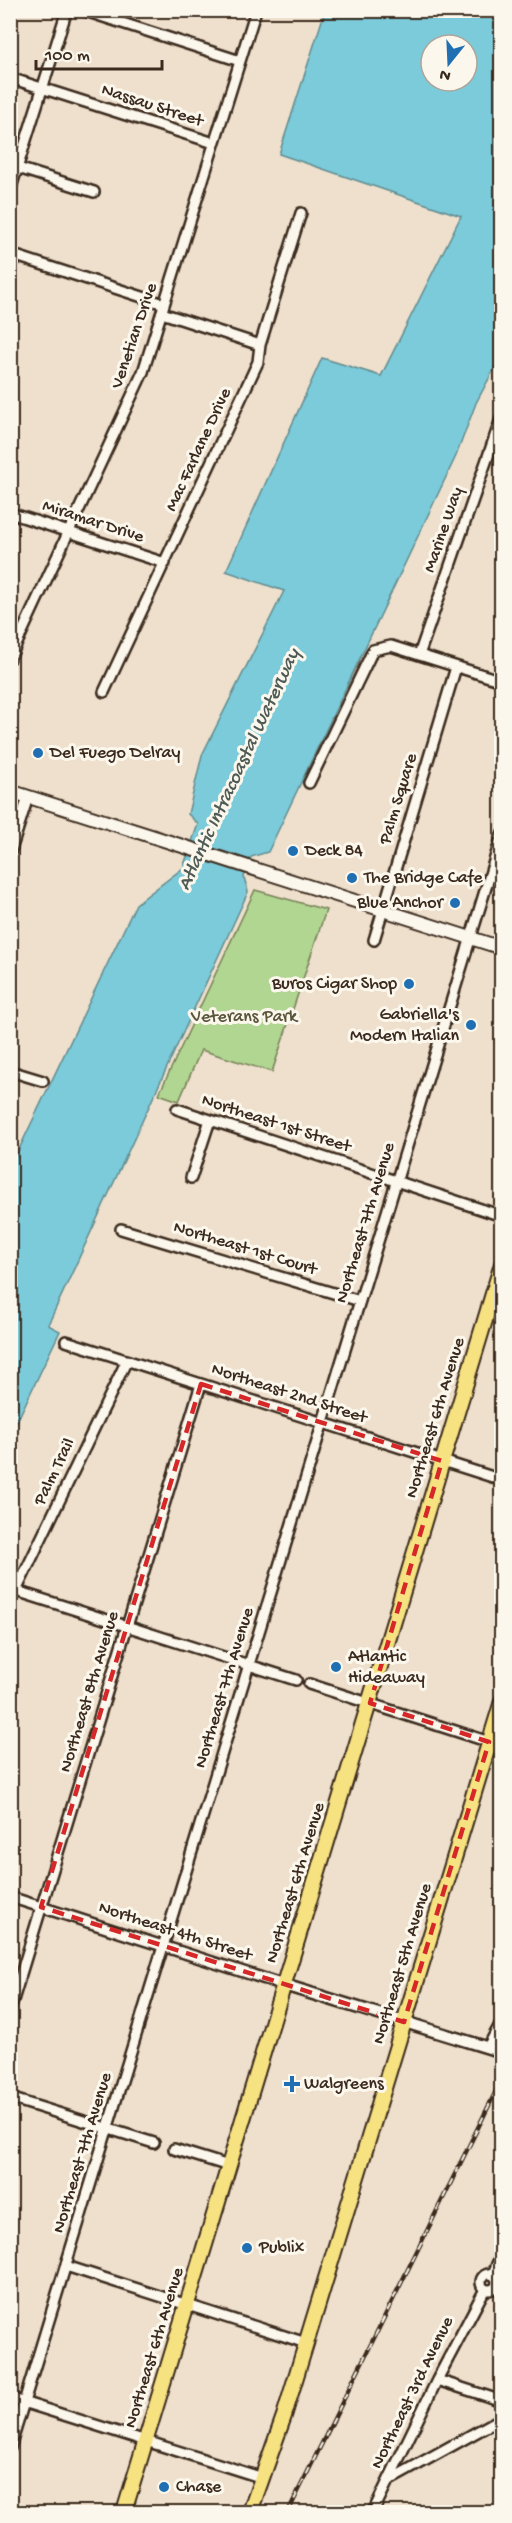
<svg xmlns="http://www.w3.org/2000/svg" width="512" height="2523" font-family="'Gochi Hand',sans-serif">
	<style>
		.green { fill: #b1d691; stroke: #768058; stroke-width: 1.5 }
		.water { fill: #7ccbda; stroke: #628b8f; stroke-width: 1.5; fill-rule: evenodd }
		.lines { fill: none; stroke-linecap: round; stroke-linejoin: round }
		.minor-casing { stroke: #3b2a1e; stroke-width: 14 }
		.tertiary-casing { stroke: #3b2a1e; stroke-width: 15 }
		.secondary-casing { stroke: #3b2a1e; stroke-width: 16 }
		.primary-casing { stroke: #3b2a1e; stroke-width: 18 }
		.minor { stroke: #fbf7ec; stroke-width: 9 }
		.tertiary { stroke: #fbf7ec; stroke-width: 10 }
		.secondary { stroke: #fbf7ec; stroke-width: 12 }
		.primary { stroke: #f7e281; stroke-width: 14 }
		.rail-casing { stroke: #3b2a1e; stroke-width: 4.5 }
		.rail { stroke: #fbf7ec; stroke-width: 2; stroke-dasharray: 7; stroke-linecap: butt }
		.marked { fill: none; stroke: #d62828; stroke-width: 4.5; stroke-dasharray: 12 8; stroke-linejoin: round }
		.poi-dot { fill: #1f6fb2; stroke: #fbf7ec; stroke-width: 2 }
		.labels { text-anchor: middle; dominant-baseline: central; stroke-width: 6; stroke-linejoin: round; paint-order: stroke }
		.street-label { font-size: 18px; fill: #3b2a1e; stroke: #fbf7ec }
		.poi-label { font-size: 18px; fill: #3b2a1e; stroke: #fbf7ec; text-anchor: start }
		.park-label { font-size: 18px; fill: #58553b; stroke: #fbf7ec }
		.water-label { font-size: 20px; font-style: italic; fill: #4e5a56; stroke: #fbf7ec }
	</style>
	<rect width="100%" height="100%" fill="#eee0cc"/>
	<filter id="ink" filterUnits="userSpaceOnUse"><feTurbulence type="fractalNoise" baseFrequency=".0167" numOctaves="2"/><feDisplacementMap in="SourceGraphic" scale="12" xChannelSelector="R" yChannelSelector="G"/><feConvolveMatrix kernelMatrix="1 2 1 2 8 2 1 2 1" color-interpolation-filters="sRGB"/></filter>
	<g filter="url(#ink)">
		<path class="green" d="M 255,890 L 326,910 L 272,1072 L 201,1050 L 179,1101 L 159,1094 Z"/>
		<path class="water" d="M 325,11 L 501,11 L 501,356 L 476,403 L 456,456 L 268,852 L 251,857 L 244,877 L 248,892 L 48,1325 L 60,1331 L 11,1434 L 10,1168 L 136,904 L 183,868 L 198,824 L 188,814 L 202,755 L 284,591 L 226,571 L 322,358 L 381,376 L 461,216 L 279,154 ZM 431,45 L 467,45 L 467,81 L 431,81 Z"/>
		<g class="lines">
			<defs>
				<path id="minor" d="M 82,10 L 240,61
					M 10,78 L 214,143
					M 18,168 L 94,192
					M 10,191 L 67,10
					M 10,254 L 164,304
					M 162,313 L 260,345
					M 10,513 L 165,563
					M 419,655 L 502,416
					M 10,658 L 143,372 L 256,10
					M 104,692 L 258,362 L 260,345 L 301,213
					M 309,783 L 373,650 L 391,646 L 502,681
					M 10,853 L 28,797
					M 374,940 L 456,667
					M 10,1071 L 43,1081
					M 177,1109 L 502,1216
					M 191,1178 L 210,1120
					M 121,1229 L 360,1301
					M 66,1341 L 502,1480
					M 10,1589 L 296,1680
					M 12,1594 L 16,1591 L 127,1360
					M 309,1684 L 502,1746
					M 10,1897 L 284,1985
					M 10,2010 L 201,1384
					M 488,2047 L 502,2021
					M 10,2098 L 154,2143
					M 174,2149 L 229,2166
					M 66,2266 L 306,2343
					M 493,2274 L 502,2252
					M481 2282a8 8 0 1 1 16 0a8 8 0 1 1-16 0Z
					M 437,2380 L 502,2401
					M 10,2398 L 263,2478
					M 10,2448 L 502,835
					M 388,2481 L 502,2418
					M 373,2512 L 437,2380 L 485,2289"/>
				<path id="tertiary" d="M 284,1985 L 502,2052"/>
				<path id="secondary" d="M 10,791 L 502,948"/>
				<path id="primary" d="M 124,2512 L 502,1264
					M 250,2512 L 284,2416 L 502,1701"/>
			</defs>
			<use href="#minor" class="minor-casing"/>
			<use href="#tertiary" class="tertiary-casing"/>
			<use href="#secondary" class="secondary-casing"/>
			<use href="#primary" class="primary-casing"/>
			<use href="#minor" class="minor"/>
			<use href="#tertiary" class="tertiary"/>
			<use href="#secondary" class="secondary"/>
			<use href="#primary" class="primary"/>
			<defs>
				<path id="rail" d="M 288,2512 L 502,2079"/>
			</defs>
			<use href="#rail" class="rail-casing"/>
			<use href="#rail" class="rail"/>
		</g>
	</g>
	<path class="marked" d="M 201,1384 L 442,1461 L 370,1703 L 489,1742 L 404,2022 L 41,1907 Z"/>
	<g class="poi-dot">
		<circle cx="38" cy="753" r="6"/>
		<circle cx="293" cy="851" r="6"/>
		<circle cx="352" cy="878" r="6"/>
		<circle cx="455" cy="903" r="6"/>
		<circle cx="409" cy="984" r="6"/>
		<circle cx="471" cy="1025" r="6"/>
		<circle cx="336" cy="1667" r="6"/>
		<path d="M289 2075h6v6h6v6h-6v6h-6v-6h-6v-6h6z"/>
		<circle cx="247" cy="2248" r="6"/>
		<circle cx="164" cy="2487" r="6"/>
	</g>
	<g class="labels">
		<g class="street-label">
			<text transform="translate(152 106) rotate(18)">Nassau Street</text>
			<text transform="translate(135 336) rotate(-71)">Venetian Drive</text>
			<text transform="translate(199 450) rotate(-65)">Mac Farlane Drive</text>
			<text transform="translate(93 522) rotate(18)">Miramar Drive</text>
			<text transform="translate(444 530) rotate(-71)">Marine Way</text>
			<text transform="translate(399 799) rotate(-73)">Palm Square</text>
			<text transform="translate(276 1124) rotate(18)">Northeast 1st Street</text>
			<text transform="translate(366 1223) rotate(-73)">Northeast 7th Avenue</text>
			<text transform="translate(245 1249) rotate(17)">Northeast 1st Court</text>
			<text transform="translate(289 1394) rotate(18)">Northeast 2nd Street</text>
			<text transform="translate(436 1418) rotate(-73)">Northeast 6th Avenue</text>
			<text transform="translate(55 1472) rotate(-64)">Palm Trail</text>
			<text transform="translate(225 1688) rotate(-73)">Northeast 7th Avenue</text>
			<text transform="translate(90 1692) rotate(-73)">Northeast 8th Avenue</text>
			<text transform="translate(296 1883) rotate(-73)">Northeast 6th Avenue</text>
			<text transform="translate(175 1932) rotate(18)">Northeast 4th Street</text>
			<text transform="translate(403 1964) rotate(-73)">Northeast 5th Avenue</text>
			<text transform="translate(83 2153) rotate(-73)">Northeast 7th Avenue</text>
			<text transform="translate(155 2348) rotate(-73)">Northeast 6th Avenue</text>
			<text transform="translate(413 2393) rotate(-64)">Northeast 3rd Avenue</text>
		</g>
		<g class="poi-label">
			<text x="50" y="753">Del Fuego Delray</text>
			<text x="305" y="851">Deck 84</text>
			<text x="364" y="878">The Bridge Cafe</text>
			<text x="443" y="903" text-anchor="end">Blue Anchor</text>
			<text x="397" y="984" text-anchor="end">Buros Cigar Shop</text>
			<text x="459" y="1015" text-anchor="end">Gabriella's<tspan x="459" dy="21">Modern Italian</tspan></text>
			<text x="348" y="1657">Atlantic<tspan x="348" dy="21">Hideaway</tspan></text>
			<text x="304" y="2084">Walgreens</text>
			<text x="259" y="2248">Publix</text>
			<text x="176" y="2487">Chase</text>
		</g>
		<g class="park-label">
			<text x="244" y="1017">Veterans Park</text>
		</g>
		<g class="water-label">
			<text transform="translate(240 770) rotate(-65)">Atlantic Intracoastal Waterway</text>
		</g>
	</g>
	<rect width="512" height="2523" fill="none" stroke="#fbf7ec" stroke-width="36"/>
	<rect x="18" y="18" width="476" height="2487" fill="none" stroke="#3b2a1e" stroke-width="2" filter="url(#ink)"/>
	<g transform="translate(449 63) rotate(198)"><circle r="28" fill="#fbf7ec" stroke="#aea59a" stroke-width="1.5"/>
	<path d="M0-4.5L10 22L0 15L-10 22Z" fill="#1f6fb2"/>
	<text y="-9" font-size="16" font-weight="bold" text-anchor="middle" fill="#3b2a1e">N</text>
	</g>
	<path d="M36 60v9h126v-9" fill="none" stroke="#3b2a1e" stroke-width="3"/>
	<text x="45" y="60" font-size="18" fill="#3b2a1e" stroke="#fbf7ec" stroke-width="4.5" paint-order="stroke">100 m</text>
</svg>
